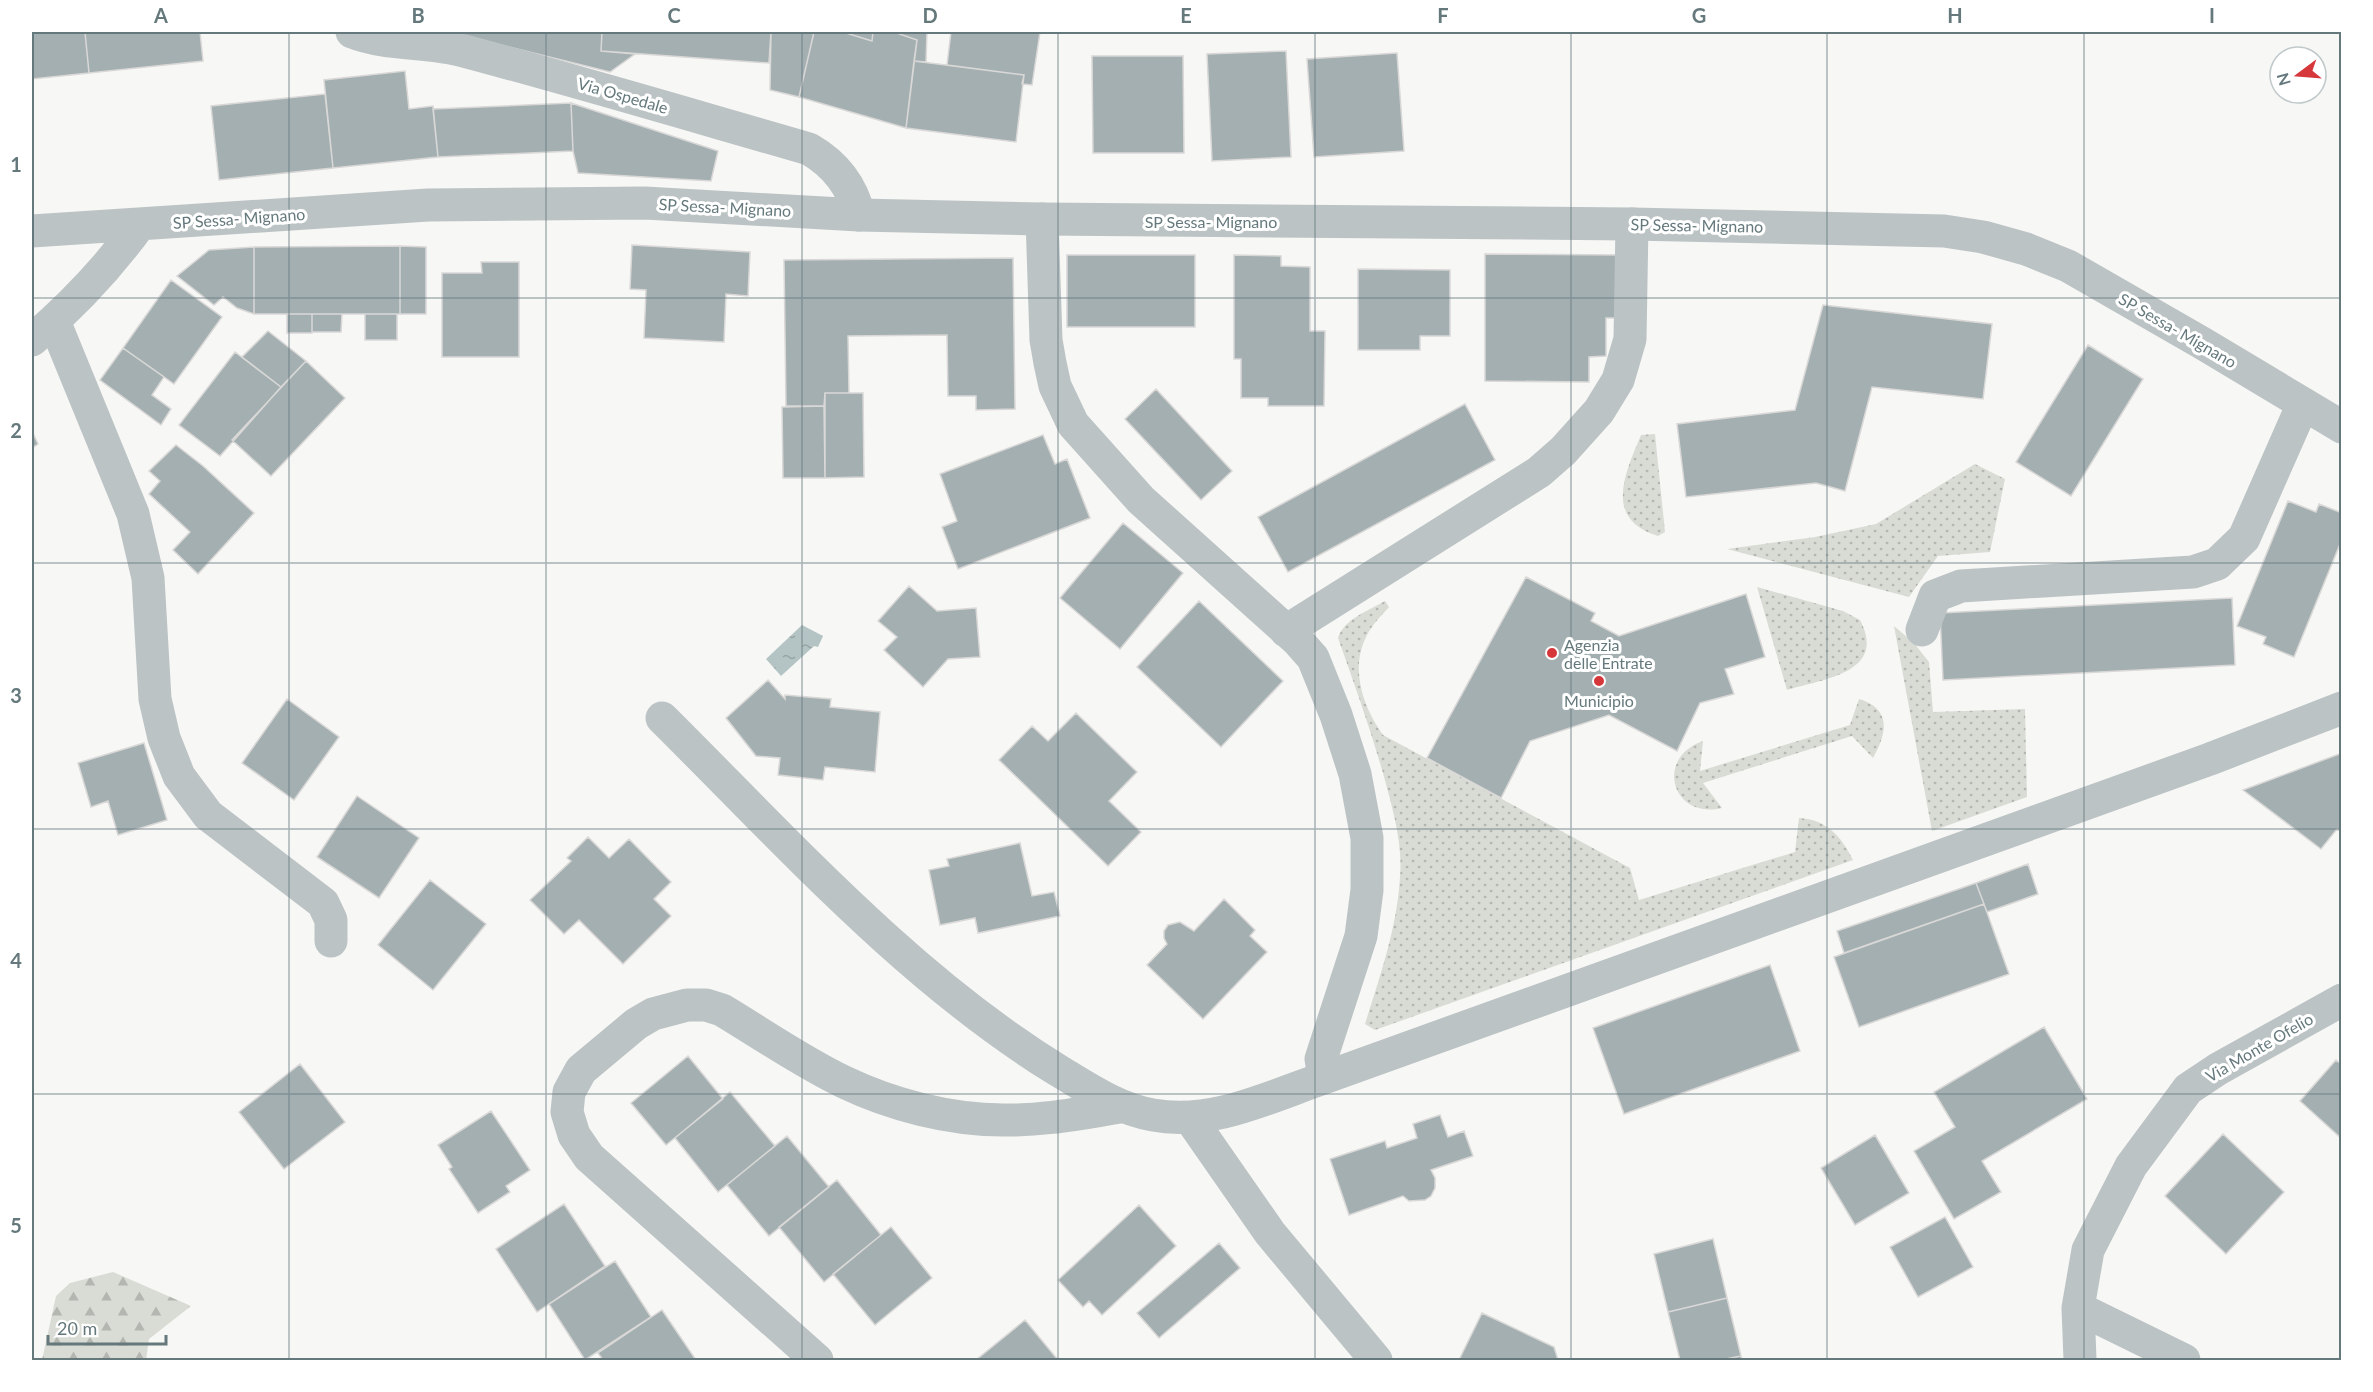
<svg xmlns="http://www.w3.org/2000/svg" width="2373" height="1392" font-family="Lato,sans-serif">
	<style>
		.forest { fill: url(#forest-firs) }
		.park { fill: url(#park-dots) }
		.water { fill: url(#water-ripples) }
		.building { fill: #a4afb1; stroke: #d9d8d7; stroke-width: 1.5 }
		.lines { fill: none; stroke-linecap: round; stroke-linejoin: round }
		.minor { stroke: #bcc3c4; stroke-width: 33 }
		.tertiary { stroke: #bcc3c4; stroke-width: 33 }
		.grid { fill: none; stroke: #65797d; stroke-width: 1.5; stroke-opacity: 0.55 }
		.poi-dot { fill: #d5373b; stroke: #fff; stroke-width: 2 }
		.labels { text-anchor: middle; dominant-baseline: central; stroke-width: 6; stroke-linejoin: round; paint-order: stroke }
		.street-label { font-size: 16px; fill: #65797d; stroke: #fff }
		.poi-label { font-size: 16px; fill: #65797d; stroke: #fff; text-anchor: start }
		.neatline { fill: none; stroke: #65797d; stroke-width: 2 }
		.grid-label { font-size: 20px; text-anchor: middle; font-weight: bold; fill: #65797d }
	</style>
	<defs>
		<pattern id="forest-firs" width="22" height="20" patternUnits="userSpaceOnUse" patternTransform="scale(1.5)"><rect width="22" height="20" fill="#d9dcd4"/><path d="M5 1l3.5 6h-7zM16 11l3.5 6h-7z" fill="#b4b7b1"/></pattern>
		<pattern id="park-dots" width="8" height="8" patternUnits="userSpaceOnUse" patternTransform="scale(1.5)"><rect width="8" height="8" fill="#d9dcd4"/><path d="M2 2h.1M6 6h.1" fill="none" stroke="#b4b7b1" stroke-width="1.8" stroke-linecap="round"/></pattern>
		<pattern id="water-ripples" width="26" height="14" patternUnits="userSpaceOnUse" patternTransform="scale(1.5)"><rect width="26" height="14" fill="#b4c4c4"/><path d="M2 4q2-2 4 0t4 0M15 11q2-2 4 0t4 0" fill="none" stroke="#96a4a4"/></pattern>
	</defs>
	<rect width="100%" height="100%" fill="#f7f7f5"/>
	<path class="forest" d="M 113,1272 L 191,1306 L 149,1339 L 146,1360 L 42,1360 L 56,1296 L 70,1283 Z"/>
	<path class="park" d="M 1655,434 L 1665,532 L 1658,536 C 1603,519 1625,474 1641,435 Z
		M 1975,464 L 2005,479 L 1990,552 L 1938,556 L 1909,597 L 1727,549 L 1815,537 L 1876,524 Z
		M 1757,587 L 1843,611 L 1860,620 C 1888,673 1822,679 1787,690 Z
		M 1385,601 L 1389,607 C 1381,616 1371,626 1366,637 C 1350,670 1363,707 1383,735 L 1630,868 L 1639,900 L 1795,852 L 1799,818 C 1826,819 1842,837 1853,860 L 1375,1030 L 1365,1024 C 1380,976 1397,928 1400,877 C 1403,842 1392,807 1383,773 C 1370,728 1354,683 1338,638 C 1344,619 1368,611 1385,601 Z
		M 1894,626 L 1914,643 L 1929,662 L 1933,712 L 2025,709 L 2027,797 L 1932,831 Z
		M 1859,699 C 1892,709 1887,733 1873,758 L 1852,736 L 1703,783 L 1722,808 C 1672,820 1654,758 1703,741 L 1700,771 L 1850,725 Z"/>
	<path class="water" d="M 802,625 L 823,636 L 818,647 L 814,646 L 781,676 L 766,659 Z"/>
	<path class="building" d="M 32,32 L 85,32 L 89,73 L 32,79 Z
		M 85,32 L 200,32 L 203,61 L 89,73 Z
		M 448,32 L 602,32 L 601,51 L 635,54 L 610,72 Z
		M 602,32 L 771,32 L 769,63 L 601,51 Z
		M 771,32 L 814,32 L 799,97 L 770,90 Z
		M 814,32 L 843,32 L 872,41 L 873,32 L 894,32 L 917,40 L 906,128 L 799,97 Z
		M 843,32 L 873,32 L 872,41 Z
		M 894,32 L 927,32 L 926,62 L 914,61 L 917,40 Z
		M 951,32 L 1040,32 L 1032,85 L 1022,84 L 1024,75 L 947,65 Z
		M 1286,51 L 1291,157 L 1212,161 L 1207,54 Z
		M 1397,53 L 1404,151 L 1314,157 L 1307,59 Z
		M 1092,56 L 1183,56 L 1184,153 L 1093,153 Z
		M 914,61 L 1024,75 L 1016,142 L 906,128 Z
		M 405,71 L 409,109 L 433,106 L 438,157 L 333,168 L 324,80 Z
		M 325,94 L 333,168 L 219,180 L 211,106 Z
		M 571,103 L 718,151 L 711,181 L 578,173 L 573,151 Z
		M 571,103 L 573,151 L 438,157 L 433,109 Z
		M 632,245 L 750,252 L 748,296 L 726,294 L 724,342 L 644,338 L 646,290 L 630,289 Z
		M 400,246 L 400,314 L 254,314 L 254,247 Z
		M 400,246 L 426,247 L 426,314 L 400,314 Z
		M 254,247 L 254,314 L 237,308 L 223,297 L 214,305 L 177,276 L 209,250 Z
		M 1485,254 L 1618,255 L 1618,318 L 1606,318 L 1606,356 L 1589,357 L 1589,382 L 1485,381 Z
		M 1067,255 L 1195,255 L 1195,327 L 1067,327 Z
		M 1234,255 L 1281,256 L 1281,266 L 1310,267 L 1310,331 L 1325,331 L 1324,406 L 1268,406 L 1268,398 L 1241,398 L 1241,359 L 1234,359 Z
		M 1013,258 L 1015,409 L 976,410 L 976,396 L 948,396 L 947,335 L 848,336 L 849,393 L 825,393 L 824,406 L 786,406 L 784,260 Z
		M 481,262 L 519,262 L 519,357 L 442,357 L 442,273 L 482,273 Z
		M 1358,269 L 1450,270 L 1450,336 L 1420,336 L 1420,350 L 1358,350 Z
		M 171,280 L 222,317 L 174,384 L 123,348 Z
		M 1823,305 L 1992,324 L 1983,399 L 1872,387 L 1845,491 L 1816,483 L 1686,497 L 1677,424 L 1795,410 Z
		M 287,314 L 312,314 L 312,333 L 287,333 Z
		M 312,314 L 342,314 L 341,332 L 312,332 Z
		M 365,314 L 397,314 L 397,340 L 365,340 Z
		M 268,331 L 306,361 L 281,387 L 242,357 Z
		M 2088,345 L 2143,379 L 2071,496 L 2016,462 Z
		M 123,348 L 164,377 L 152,395 L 171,409 L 161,425 L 100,380 Z
		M 235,352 L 281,387 L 220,456 L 179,425 Z
		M 306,361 L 345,398 L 271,476 L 232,440 Z
		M 1156,389 L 1232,471 L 1201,500 L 1125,419 Z
		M 825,393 L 863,393 L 864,477 L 825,478 Z
		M 1465,404 L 1495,460 L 1288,572 L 1258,517 Z
		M 824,406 L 825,478 L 783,478 L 782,407 Z
		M 32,431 L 38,444 L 32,448 Z
		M 1043,435 L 1055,464 L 1067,459 L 1090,518 L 958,569 L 942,527 L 957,521 L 940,474 Z
		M 176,445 L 203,466 L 254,513 L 198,574 L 173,550 L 190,532 L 149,494 L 160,481 L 149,471 Z
		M 2288,501 L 2316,512 L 2319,504 L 2342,513 L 2342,539 L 2294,657 L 2263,644 L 2266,637 L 2237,626 Z
		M 1123,523 L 1183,573 L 1120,649 L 1060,598 Z
		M 1526,577 L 1595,613 L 1591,621 L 1619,636 L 1746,594 L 1765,657 L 1725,669 L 1734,694 L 1700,703 L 1677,751 L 1609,715 L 1530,741 L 1501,798 L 1427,758 Z
		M 909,586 L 937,611 L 976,608 L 980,657 L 948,659 L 923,687 L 884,650 L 897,637 L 878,621 Z
		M 2232,598 L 2235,665 L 1943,680 L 1940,613 Z
		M 1199,601 L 1283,681 L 1221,747 L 1137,667 Z
		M 768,680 L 785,699 L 785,695 L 831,699 L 830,707 L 880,712 L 875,772 L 825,767 L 823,780 L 778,775 L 780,758 L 756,756 L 726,718 Z
		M 287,699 L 339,737 L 294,800 L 242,763 Z
		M 1076,713 L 1137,772 L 1109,801 L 1141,832 L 1108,866 L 999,760 L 1032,726 L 1048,741 Z
		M 144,743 L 167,820 L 118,835 L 108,801 L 91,807 L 78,763 Z
		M 2342,753 L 2342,833 L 2337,829 L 2321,849 L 2243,790 Z
		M 357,796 L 419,838 L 379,898 L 317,857 Z
		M 588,837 L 609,858 L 629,839 L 671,882 L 654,899 L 671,916 L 623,964 L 579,920 L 564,934 L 530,900 L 571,861 L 567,858 Z
		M 1020,843 L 1032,896 L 1054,892 L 1060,916 L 978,933 L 975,918 L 940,925 L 929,870 L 949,866 L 947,859 Z
		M 2028,864 L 2038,894 L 1987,912 L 1976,883 Z
		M 430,880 L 486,924 L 433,990 L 378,945 Z
		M 1976,883 L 1984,904 L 1844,953 L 1837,931 Z
		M 1224,899 L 1255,930 L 1250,936 L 1267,952 L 1203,1019 L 1147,965 L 1167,944 L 1164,938 L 1164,931 L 1168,925 L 1180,922 L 1194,931 Z
		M 1984,904 L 2009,974 L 1859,1027 L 1834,957 Z
		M 1770,965 L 1800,1051 L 1624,1114 L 1593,1028 Z
		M 2044,1027 L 2087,1099 L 1982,1161 L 2001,1192 L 1954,1219 L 1914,1151 L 1955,1127 L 1934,1092 Z
		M 688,1056 L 723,1099 L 666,1145 L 631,1103 Z
		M 2336,1060 L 2342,1065 L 2342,1139 L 2300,1101 Z
		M 300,1064 L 345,1122 L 284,1169 L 239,1112 Z
		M 730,1092 L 775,1146 L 718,1192 L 675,1138 Z
		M 491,1111 L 530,1170 L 506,1186 L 510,1192 L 478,1213 L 449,1169 L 452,1167 L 438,1145 Z
		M 1440,1115 L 1448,1137 L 1464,1131 L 1473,1156 L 1431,1170 L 1435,1178 L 1435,1188 L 1431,1196 L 1425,1200 L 1409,1201 L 1403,1196 L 1349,1215 L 1330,1159 L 1385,1141 L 1387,1148 L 1417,1138 L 1413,1124 Z
		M 2223,1134 L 2284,1192 L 2226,1254 L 2165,1196 Z
		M 1875,1135 L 1909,1193 L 1855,1225 L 1821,1168 Z
		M 787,1136 L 829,1187 L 769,1236 L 727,1185 Z
		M 837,1180 L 881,1235 L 824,1282 L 779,1227 Z
		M 564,1204 L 605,1266 L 537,1312 L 496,1249 Z
		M 1139,1205 L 1176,1246 L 1102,1315 L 1089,1301 L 1083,1307 L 1058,1280 Z
		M 1945,1217 L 1973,1267 L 1918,1297 L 1890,1247 Z
		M 891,1227 L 932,1278 L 875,1325 L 833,1274 Z
		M 1713,1239 L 1727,1298 L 1668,1312 L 1654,1254 Z
		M 1219,1243 L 1240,1268 L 1159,1338 L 1137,1313 Z
		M 615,1261 L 651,1317 L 585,1360 L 549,1304 Z
		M 1727,1298 L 1741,1356 L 1721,1360 L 1680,1360 L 1668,1312 Z
		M 662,1310 L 696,1360 L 603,1360 L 598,1353 Z
		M 1482,1313 L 1554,1347 L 1558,1360 L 1459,1360 Z
		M 1025,1320 L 1058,1360 L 976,1360 Z
		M 1741,1356 L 1742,1360 L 1721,1360 Z"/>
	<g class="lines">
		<path class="minor" d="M 352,32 C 387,46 428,41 464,51 C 580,82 694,116 809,149 C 835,164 852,185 859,215
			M 1042,219 L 1046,340 L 1050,363 L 1055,386 L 1073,424 L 1141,500 L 1298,641 L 1313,658 L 1336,715 L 1355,774 L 1367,838 L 1367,890 L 1361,936 L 1321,1059 L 1324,1078
			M 54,321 L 133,514 L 148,578 L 155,699 L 164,738 L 179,776 L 208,815 L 323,903 L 331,920 L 331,941
			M 1922,630 L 1935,596 L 1961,586 L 2193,572 L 2217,564 L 2244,538 L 2303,404
			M 1286,631 L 1539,472 L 1563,451 L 1599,411 L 1618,380 L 1630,339 L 1632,224
			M 662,718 C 786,841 909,979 1059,1071 C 1089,1089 1118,1109 1153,1115 C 1212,1126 1269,1097 1324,1078 L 2210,759 L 2342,708
			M 1190,1118 L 1270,1233 L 1376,1360
			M 2078,1308 L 2184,1360
			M 817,1360 L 589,1157 L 574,1135 L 567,1112 L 569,1092 L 581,1070 L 636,1024 L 653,1014 L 687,1005 L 706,1005 L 722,1010 C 762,1034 802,1062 844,1082 C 892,1105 950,1120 1003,1120 C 1043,1121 1082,1113 1121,1107
			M 2080,1360 L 2078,1308 L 2088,1250 L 2131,1166 L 2188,1089 L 2218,1069 L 2342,1000"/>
		<path class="tertiary" d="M 32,231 L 428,205 L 645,203 L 859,215 L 1042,219 L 1632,224 L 1944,231 L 1983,237 L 2026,249 L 2068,266 L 2202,343 L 2342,427
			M 32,340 C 73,305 108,268 140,224"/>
	</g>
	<path class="grid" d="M 289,32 L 289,1360M 546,32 L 546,1360M 802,32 L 802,1360M 1058,32 L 1058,1360M 1315,32 L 1315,1360M 1571,32 L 1571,1360M 1827,32 L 1827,1360M 2084,32 L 2084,1360M 32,298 L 2342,298M 32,563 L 2342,563M 32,829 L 2342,829M 32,1094 L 2342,1094"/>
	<g class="poi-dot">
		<circle cx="1552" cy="653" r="6"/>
		<circle cx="1599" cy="681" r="6"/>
	</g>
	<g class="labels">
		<g class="street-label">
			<text transform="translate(623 95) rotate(16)">Via Ospedale</text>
			<text transform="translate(725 207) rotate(3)">SP Sessa- Mignano</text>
			<text transform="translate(239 218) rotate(-4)">SP Sessa- Mignano</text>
			<text x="1211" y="221">SP Sessa- Mignano</text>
			<text transform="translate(1697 225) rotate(1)">SP Sessa- Mignano</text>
			<text transform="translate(2178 330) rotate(30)">SP Sessa- Mignano</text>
			<text transform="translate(2259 1047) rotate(-30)">Via Monte Ofelio</text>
		</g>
		<g class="poi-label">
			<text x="1564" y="644">Agenzia<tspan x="1564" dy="18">delle Entrate</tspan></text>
			<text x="1599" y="700" text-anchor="middle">Municipio</text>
		</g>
	</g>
	<rect width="2373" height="1392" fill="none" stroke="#ffffff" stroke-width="66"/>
	<g transform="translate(2298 75) rotate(254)"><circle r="28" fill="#ffffff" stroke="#c1c9cb" stroke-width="1.5"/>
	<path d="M0-4.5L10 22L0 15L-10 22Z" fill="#d5373b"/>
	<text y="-9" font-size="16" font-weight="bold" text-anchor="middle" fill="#65797d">N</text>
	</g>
	<path d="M48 1335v9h118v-9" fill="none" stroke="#65797d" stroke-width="3"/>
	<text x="57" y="1335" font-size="18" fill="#65797d" stroke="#ffffff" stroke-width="4.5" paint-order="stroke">20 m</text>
	<rect x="33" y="33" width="2307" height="1326" class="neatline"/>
	<g class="grid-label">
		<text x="161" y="23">A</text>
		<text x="418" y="23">B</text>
		<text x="674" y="23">C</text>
		<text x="930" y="23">D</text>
		<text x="1186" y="23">E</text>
		<text x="1443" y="23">F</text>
		<text x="1699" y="23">G</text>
		<text x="1955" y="23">H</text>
		<text x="2212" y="23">I</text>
		<text x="16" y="172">1</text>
		<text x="16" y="438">2</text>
		<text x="16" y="703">3</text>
		<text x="16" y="968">4</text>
		<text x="16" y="1233">5</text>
	</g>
</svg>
